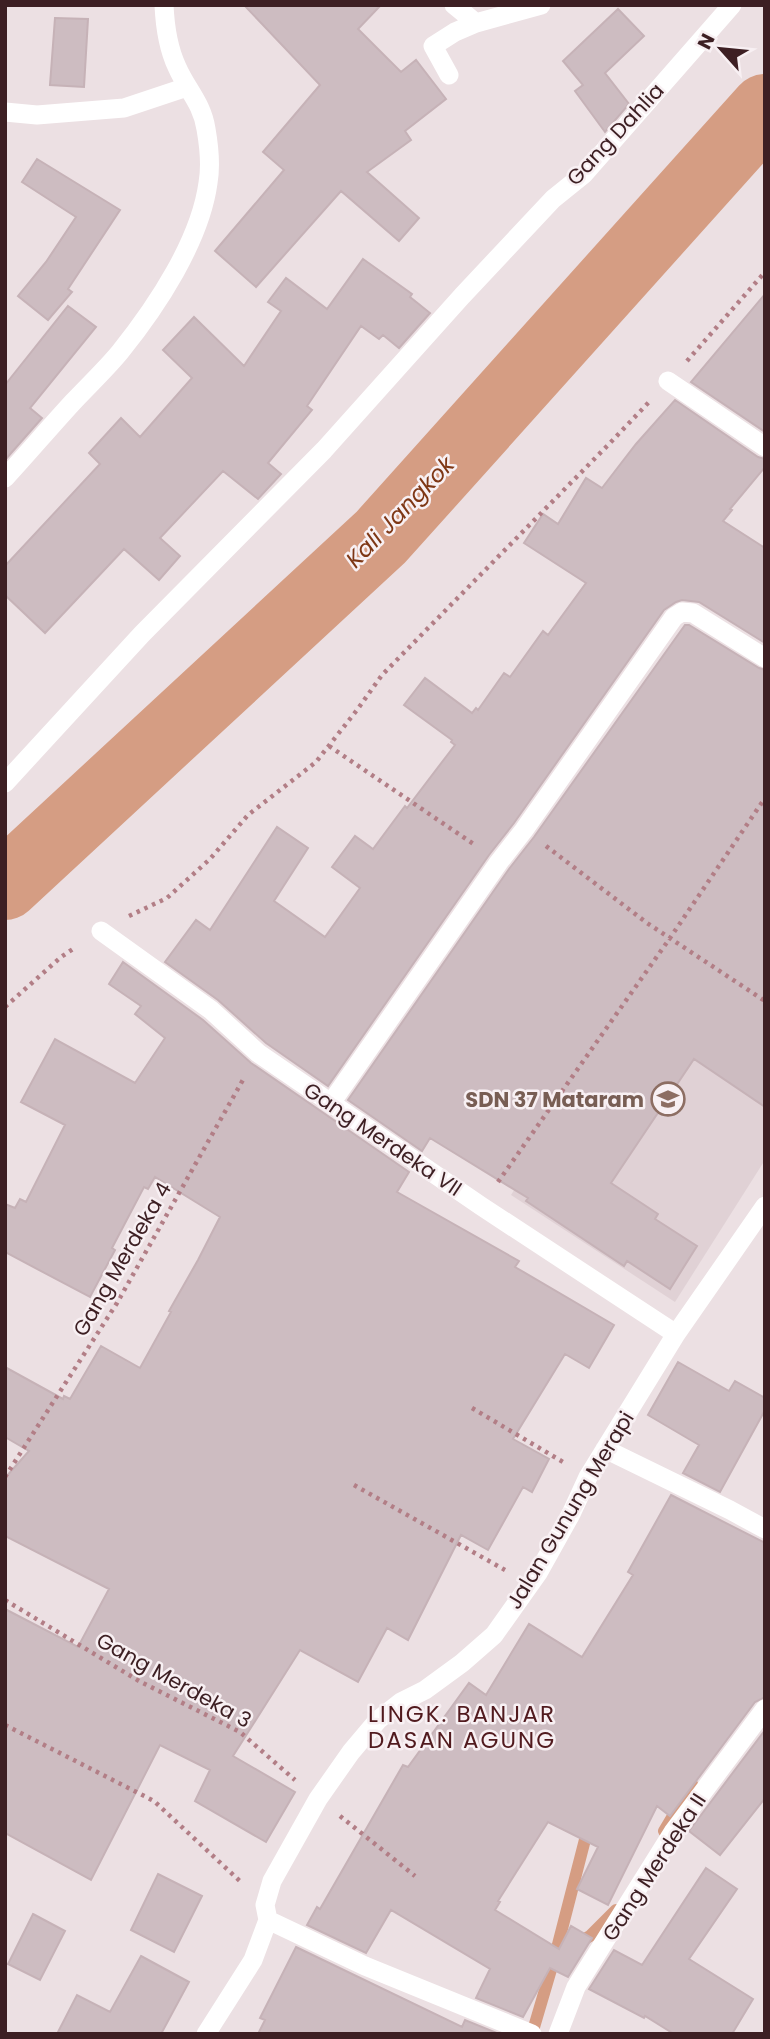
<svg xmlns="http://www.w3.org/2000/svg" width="770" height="2039" font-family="Poppins,sans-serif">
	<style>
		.built { fill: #e0d1d5 }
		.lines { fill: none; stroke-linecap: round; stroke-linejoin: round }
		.stream { stroke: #d59d83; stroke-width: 12 }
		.river { stroke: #d59d83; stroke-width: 70 }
		.building { fill: #cdbcc1; stroke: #c6b2b7; stroke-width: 2 }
		.path { stroke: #b27e86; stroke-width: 4.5; stroke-dasharray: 3.5 5; stroke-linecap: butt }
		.minor { stroke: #fff; stroke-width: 19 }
		.labels { text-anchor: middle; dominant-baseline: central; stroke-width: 5; stroke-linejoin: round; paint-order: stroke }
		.street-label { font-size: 21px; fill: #3d1f23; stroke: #f8f0f3 }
		.education-label { font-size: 21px; font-weight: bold; fill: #785e54; stroke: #f8f0f3; text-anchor: end }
		.water-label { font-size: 23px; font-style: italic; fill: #7e3715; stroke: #f8f0f3 }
		.neighbourhood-label { font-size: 23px; letter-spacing: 2px; fill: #511a1e; stroke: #f8f0f3 }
	</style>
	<rect width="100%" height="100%" fill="#ece0e3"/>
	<path class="built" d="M 653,968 L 765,1038 L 765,1160 L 675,1302 L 511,1195 Z"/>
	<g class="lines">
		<path class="stream" d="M 664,1831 L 692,1784
			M 574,1945 L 590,1936 L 616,1910
			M 532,2034 L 555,1956 L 589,1824"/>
		<path class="river" d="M 5,885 L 381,537 L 765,109"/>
	</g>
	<path class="building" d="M 244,5 L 381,5 L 358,29 L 401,72 L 416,60 L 446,99 L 405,131 L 411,140 L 367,172 L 419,218 L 399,241 L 341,191 L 256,287 L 215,251 L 284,170 L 263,152 L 320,85 Z
		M 618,9 L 644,36 L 605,73 L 629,104 L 605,132 L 575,91 L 583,85 L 563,61 Z
		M 55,18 L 88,19 L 84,87 L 50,85 Z
		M 37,159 L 120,210 L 68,289 L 72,292 L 48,320 L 18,296 L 46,262 L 76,217 L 22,182 Z
		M 363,259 L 412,294 L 410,297 L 430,313 L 399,348 L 383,335 L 379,339 L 361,326 L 307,406 L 312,410 L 268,463 L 281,474 L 258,499 L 223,471 L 160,538 L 180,556 L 159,580 L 124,549 L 45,633 L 5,595 L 5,566 L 100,464 L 89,453 L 121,418 L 140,437 L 192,378 L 163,350 L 194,317 L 244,366 L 281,311 L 268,302 L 286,278 L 327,309 Z
		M 765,294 L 765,432 L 691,382 Z
		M 68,306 L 96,327 L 30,408 L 42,418 L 5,460 L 5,385 Z
		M 675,400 L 758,457 L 765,459 L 765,467 L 730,509 L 732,510 L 723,521 L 765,548 L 765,643 L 699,602 L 682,600 L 676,602 L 664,610 L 514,823 L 489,855 L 328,1086 L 266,1043 L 218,1000 L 165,962 L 196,920 L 210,930 L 277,827 L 308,848 L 274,901 L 325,937 L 360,888 L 332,867 L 355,836 L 373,849 L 405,806 L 407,808 L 455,745 L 451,742 L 452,740 L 404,705 L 425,678 L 472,713 L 476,708 L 478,710 L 504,673 L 510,677 L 543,631 L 548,635 L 586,583 L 524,543 L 543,514 L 558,524 L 586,478 L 602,488 L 636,444 Z
		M 685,625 L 689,625 L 759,668 L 765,670 L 765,1107 L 694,1059 L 611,1183 L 658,1214 L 655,1219 L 697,1246 L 670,1289 L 627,1261 L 624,1266 L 526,1201 L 528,1198 L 430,1138 L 422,1151 L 348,1100 L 509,869 L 534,837 Z
		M 123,962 L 203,1020 L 251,1063 L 409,1172 L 397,1192 L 519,1261 L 515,1267 L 614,1325 L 589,1368 L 565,1354 L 513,1439 L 549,1459 L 532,1492 L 523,1487 L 488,1550 L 461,1535 L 408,1640 L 387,1628 L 358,1682 L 300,1650 L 233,1756 L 295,1792 L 266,1842 L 195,1801 L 210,1770 L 160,1745 L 91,1880 L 5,1833 L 5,1609 L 78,1647 L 109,1589 L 5,1536 L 5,1478 L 29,1451 L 5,1437 L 5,1367 L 63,1399 L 64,1396 L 70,1399 L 101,1346 L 140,1368 L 171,1312 L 169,1311 L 198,1260 L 220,1217 L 155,1177 L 148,1189 L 144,1187 L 112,1248 L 115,1250 L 90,1297 L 5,1252 L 5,1204 L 15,1208 L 20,1199 L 26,1202 L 65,1125 L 21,1102 L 55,1039 L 135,1083 L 165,1038 L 135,1014 L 141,1006 L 109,984 Z
		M 678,1362 L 729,1391 L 735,1381 L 765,1398 L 765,1410 L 720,1492 L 683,1473 L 699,1445 L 648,1415 Z
		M 671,1495 L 765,1543 L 765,1697 L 755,1702 L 670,1816 L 657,1806 L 608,1905 L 577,1889 L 598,1847 L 548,1822 L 498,1901 L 500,1902 L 495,1910 L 559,1949 L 571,1926 L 592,1938 L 568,1977 L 550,1968 L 523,2017 L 476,1998 L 490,1969 L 391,1910 L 366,1953 L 307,1925 L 317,1907 L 320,1909 L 403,1765 L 408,1767 L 469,1683 L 486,1695 L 529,1624 L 582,1657 L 633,1575 L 628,1572 Z
		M 765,1730 L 765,1798 L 720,1855 L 689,1831 Z
		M 706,1868 L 737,1889 L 689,1959 L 753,1999 L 732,2034 L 674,2034 L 645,2016 L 644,2018 L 589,1989 L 614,1950 L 642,1965 Z
		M 158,1874 L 202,1896 L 174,1952 L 131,1930 Z
		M 33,1914 L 65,1931 L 40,1980 L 8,1964 Z
		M 296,1947 L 462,2027 L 465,2020 L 499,2034 L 258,2034 L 265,2020 L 260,2018 Z
		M 141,1956 L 189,1982 L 161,2034 L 57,2034 L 77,1995 L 110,2012 Z"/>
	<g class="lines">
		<path class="path" d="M 687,361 L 765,272
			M 329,746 L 475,845
			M 546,846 L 647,923 L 765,1001
			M 129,916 L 167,898 L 210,859 L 248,815 L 316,762 L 357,710 L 382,675 L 610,443 L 650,401
			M 5,1007 L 61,957 L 76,947
			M 498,1182 L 670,938 L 765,798
			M 472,1408 L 563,1462
			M 5,1477 L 117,1303 L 244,1078
			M 354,1485 L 505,1570
			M 5,1600 L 139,1681 L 240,1732 L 295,1780
			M 5,1725 L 154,1801 L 242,1883
			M 340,1816 L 415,1876"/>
		<path class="minor" d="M 454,5 L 476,23
			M 449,75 L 433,46 L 455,32 L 476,23 L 541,5
			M 5,112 L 37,115 L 124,108 L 187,87
			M 668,381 L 765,447
			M 5,478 C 28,453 50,427 73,402 C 89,385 106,369 120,352 C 157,306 200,241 208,183 C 211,166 209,146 206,129 C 202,103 187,90 177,67 C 168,48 165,27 164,5
			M 5,783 L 142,634 L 324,450 L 462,296 L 553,199 L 584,174 L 732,5
			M 101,931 L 211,1010 L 258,1053 L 481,1206 L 676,1334
			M 331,1103 L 499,862 L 524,830 L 674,617 L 682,612 L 693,613 L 765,658
			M 605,1449 L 730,1510 L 765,1529
			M 268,1920 L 365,1966 L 532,2034
			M 206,2034 L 253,1960 L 268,1920 L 265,1905 L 272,1881 L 318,1799 L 351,1752 L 378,1720 L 401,1702 L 425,1690 L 462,1663 L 494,1635 L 538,1573 L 571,1514 L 588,1477 L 676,1334 L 765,1206
			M 558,2034 L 576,1987 L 673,1832 L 765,1709"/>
	</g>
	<defs>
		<symbol id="school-ring" viewBox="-11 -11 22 22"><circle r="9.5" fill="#f8f0f3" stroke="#8d6e63" stroke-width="1.5"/><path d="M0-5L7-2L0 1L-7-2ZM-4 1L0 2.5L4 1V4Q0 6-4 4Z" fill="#8d6e63"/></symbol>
	</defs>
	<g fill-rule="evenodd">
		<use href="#school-ring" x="649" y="1080" width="38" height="38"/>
	</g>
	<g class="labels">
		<g class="street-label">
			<text transform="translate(615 134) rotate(-47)">Gang Dahlia</text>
			<text transform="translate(383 1139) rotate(34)">Gang Merdeka VII</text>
			<text transform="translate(122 1259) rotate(-60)">Gang Merdeka 4</text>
			<text transform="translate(570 1510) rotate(-59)">Jalan Gunung Merapi</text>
			<text transform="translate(174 1680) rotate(29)">Gang Merdeka 3</text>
			<text transform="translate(654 1867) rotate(-57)">Gang Merdeka II</text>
		</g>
		<g class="education-label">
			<text x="644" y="1099">SDN 37 Mataram</text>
		</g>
		<g class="water-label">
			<text transform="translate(400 512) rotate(-46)">Kali Jangkok</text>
		</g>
		<g class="neighbourhood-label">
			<text x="462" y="1714">LINGK. BANJAR<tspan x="462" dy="26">DASAN AGUNG</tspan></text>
		</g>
	</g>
	<rect width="770" height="2039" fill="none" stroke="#3d1f23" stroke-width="14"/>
	<g transform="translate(721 49) rotate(297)" stroke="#f8f0f3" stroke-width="5" paint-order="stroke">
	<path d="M0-5L12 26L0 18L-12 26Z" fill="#3d1f23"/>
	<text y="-10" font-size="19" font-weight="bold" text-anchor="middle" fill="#3d1f23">N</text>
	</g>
</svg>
